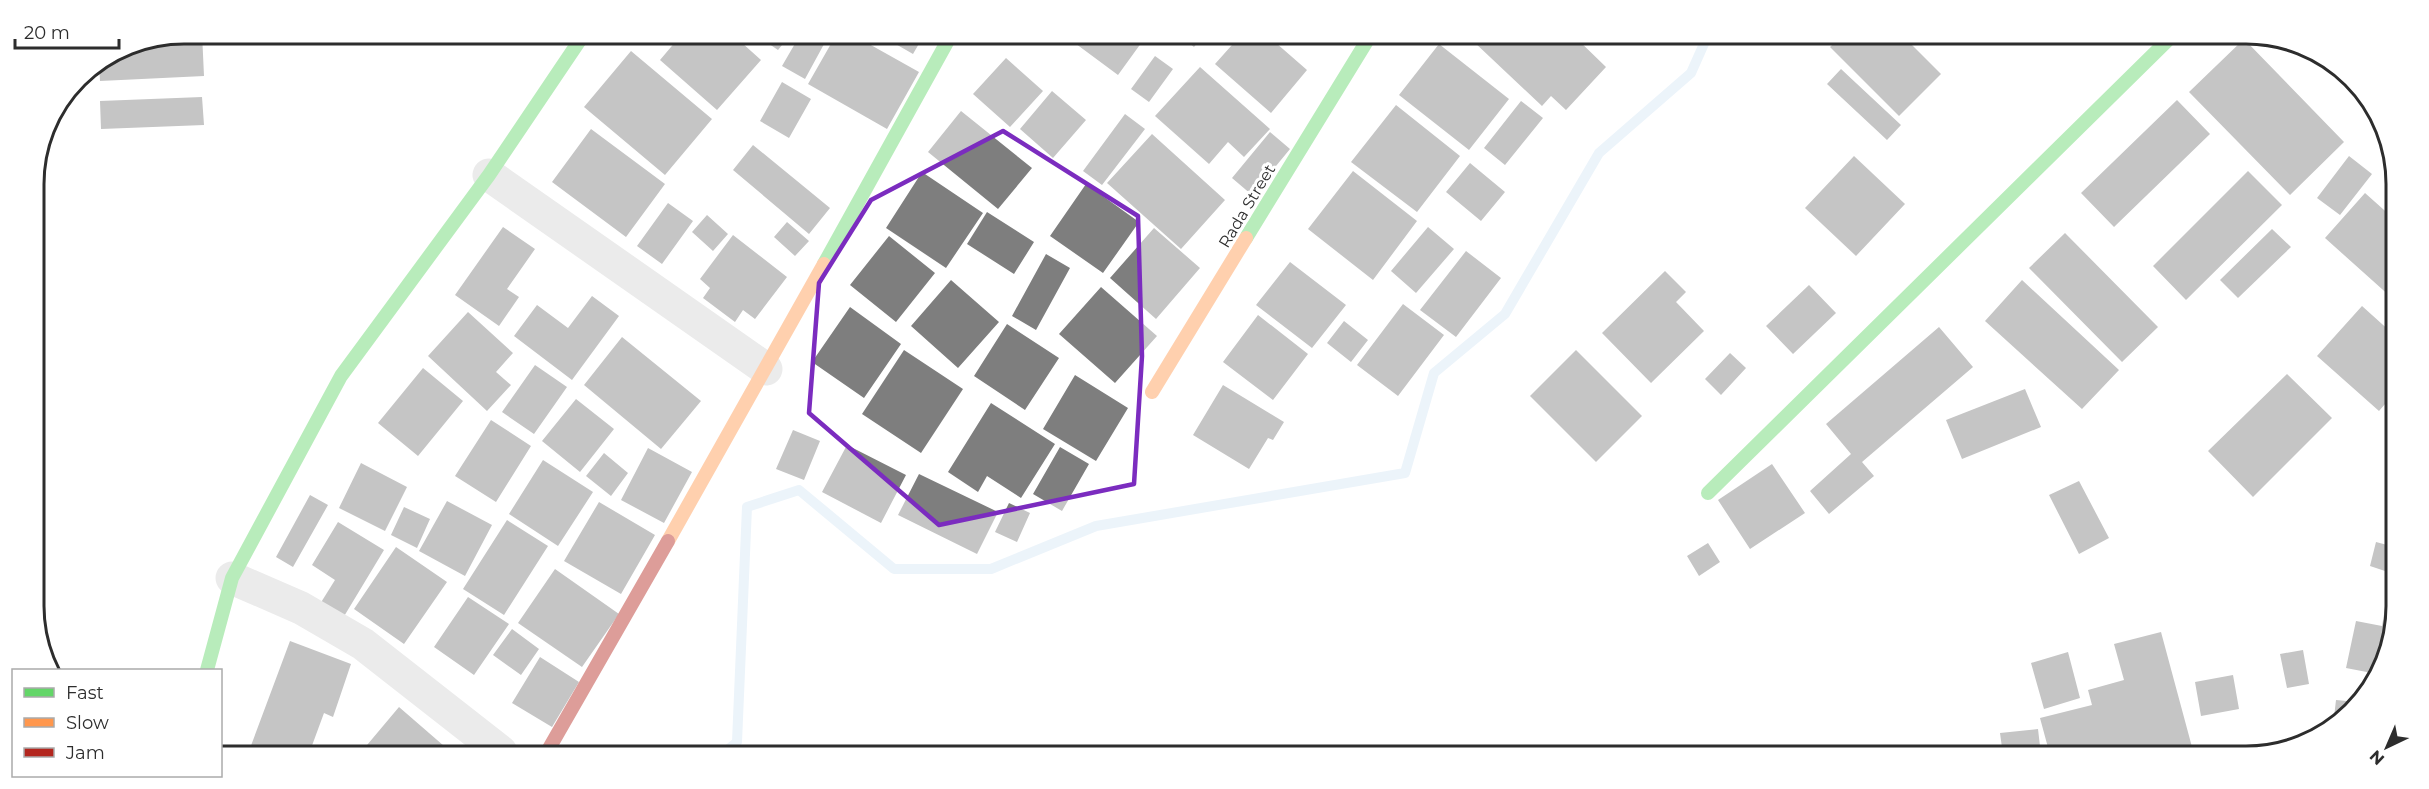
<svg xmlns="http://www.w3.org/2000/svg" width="2429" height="789" font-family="Montserrat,sans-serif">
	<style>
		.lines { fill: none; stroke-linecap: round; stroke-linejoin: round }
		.stream { stroke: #d5e6f4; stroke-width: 10 }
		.building { fill: #7e7e7e }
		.street { stroke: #d2d2d2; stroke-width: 33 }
		.fast { stroke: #63d668; stroke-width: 14 }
		.slow { stroke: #ff974d; stroke-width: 14 }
		.jam { stroke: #b3261e; stroke-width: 14 }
		.marked { fill: none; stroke: #7b2cbf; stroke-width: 4.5; stroke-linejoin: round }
		.labels { text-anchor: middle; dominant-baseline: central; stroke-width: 6; stroke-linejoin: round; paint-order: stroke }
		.street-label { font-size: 16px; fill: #2d2d2d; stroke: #fff }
		.rim { fill: none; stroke: #2d2d2d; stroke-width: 3 }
	</style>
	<rect width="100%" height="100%" fill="#fff"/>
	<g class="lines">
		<path class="stream" d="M 725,752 L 737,742 L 747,507 L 799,490 L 894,569 L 991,569 L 1096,526 L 1405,473 L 1434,373 L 1505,314 L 1599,153 L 1691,73 L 1707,37"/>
	</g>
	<path class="building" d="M 184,33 L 202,33 L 204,76 L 100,81 L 99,63 L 126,44 Z
		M 682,34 L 732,34 L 761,60 L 717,110 L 660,60 Z
		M 761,34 L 764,34 L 790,35 L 778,50 L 759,37 Z
		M 800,35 L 829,35 L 805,79 L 782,66 Z
		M 836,35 L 853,35 L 919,72 L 887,129 L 808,84 Z
		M 880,35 L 924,35 L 913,54 Z
		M 1064,35 L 1147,35 L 1118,75 Z
		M 1179,35 L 1203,36 L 1194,47 Z
		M 1240,36 L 1268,36 L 1307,70 L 1271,113 L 1215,64 Z
		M 1478,36 L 1574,36 L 1606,67 L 1566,110 L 1551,96 L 1542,106 L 1473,41 Z
		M 1840,37 L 1904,37 L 1941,74 L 1899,116 L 1830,47 Z
		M 2244,39 L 2344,142 L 2290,195 L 2189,92 Z
		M 1439,44 L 1509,99 L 1469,150 L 1399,95 Z
		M 631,51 L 712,119 L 665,175 L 584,107 Z
		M 1155,56 L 1173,69 L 1149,102 L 1131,89 Z
		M 1006,58 L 1043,91 L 1010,127 L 973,94 Z
		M 1200,67 L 1270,129 L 1244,157 L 1228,142 L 1209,164 L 1155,116 Z
		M 1841,69 L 1901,125 L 1887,140 L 1827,84 Z
		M 782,82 L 811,99 L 789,138 L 760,121 Z
		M 1052,91 L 1086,120 L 1053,158 L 1020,129 Z
		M 202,97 L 204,125 L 101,129 L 100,101 Z
		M 2177,100 L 2210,134 L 2114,227 L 2081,193 Z
		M 1521,101 L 1543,118 L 1505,165 L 1484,148 Z
		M 1396,105 L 1460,156 L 1417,212 L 1351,162 Z
		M 961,111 L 1032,168 L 998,209 L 928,152 Z
		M 1125,114 L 1145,129 L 1102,185 L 1083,171 Z
		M 591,129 L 665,184 L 626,237 L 552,182 Z
		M 1270,132 L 1290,149 L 1252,195 L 1232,178 Z
		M 1152,134 L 1225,200 L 1181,249 L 1107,183 Z
		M 753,145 L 830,208 L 809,234 L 733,170 Z
		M 1854,156 L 1905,204 L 1856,256 L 1805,208 Z
		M 2349,156 L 2372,174 L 2340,215 L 2317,198 Z
		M 1470,163 L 1505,192 L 1481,221 L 1446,192 Z
		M 1353,171 L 1417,221 L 1373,280 L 1308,229 Z
		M 2248,171 L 2282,205 L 2186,300 L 2153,266 Z
		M 922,172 L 983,213 L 946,268 L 886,228 Z
		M 1086,184 L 1139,222 L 1103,273 L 1050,236 Z
		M 2365,193 L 2393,218 L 2392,298 L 2325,238 Z
		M 668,203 L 693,221 L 662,264 L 637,246 Z
		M 987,212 L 1034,242 L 1014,274 L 967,244 Z
		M 707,215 L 728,234 L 713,251 L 692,232 Z
		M 787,222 L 809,241 L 795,256 L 774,237 Z
		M 503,227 L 535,249 L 507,289 L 519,297 L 499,326 L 455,295 Z
		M 1428,227 L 1454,249 L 1416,293 L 1391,271 Z
		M 1154,228 L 1200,268 L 1156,319 L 1110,278 Z
		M 2272,229 L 2291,247 L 2238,298 L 2220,280 Z
		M 2065,233 L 2158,327 L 2122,362 L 2029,268 Z
		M 733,235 L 787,277 L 755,319 L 743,310 L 735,322 L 703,298 L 710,288 L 700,279 Z
		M 889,236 L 935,273 L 896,322 L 850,285 Z
		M 1466,251 L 1501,278 L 1456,337 L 1420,310 Z
		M 1046,254 L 1070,268 L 1036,330 L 1012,316 Z
		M 1290,262 L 1346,305 L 1312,348 L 1256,305 Z
		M 1665,271 L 1686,292 L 1676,302 L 1704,331 L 1651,383 L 1602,333 Z
		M 951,280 L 999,322 L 958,368 L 911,326 Z
		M 2022,280 L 2119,370 L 2082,409 L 1985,321 Z
		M 1809,285 L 1836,313 L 1793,354 L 1766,326 Z
		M 1101,287 L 1157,336 L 1115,383 L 1059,334 Z
		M 592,296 L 619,316 L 572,380 L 514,336 L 537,305 L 568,328 Z
		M 1403,304 L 1444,335 L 1398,396 L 1357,365 Z
		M 2362,306 L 2392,333 L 2392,396 L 2379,411 L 2317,356 Z
		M 850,307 L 901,344 L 864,398 L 812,362 Z
		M 468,312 L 513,353 L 496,372 L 511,385 L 487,411 L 428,356 Z
		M 1258,315 L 1308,354 L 1273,400 L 1223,362 Z
		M 1344,321 L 1368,340 L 1351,362 L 1327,343 Z
		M 1007,324 L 1059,358 L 1025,410 L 974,376 Z
		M 1939,327 L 1973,367 L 1862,462 L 1874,476 L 1829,514 L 1810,491 L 1851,454 L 1826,424 Z
		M 622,337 L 701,401 L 661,449 L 584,385 Z
		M 904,350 L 963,389 L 921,453 L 862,414 Z
		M 1576,350 L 1642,416 L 1596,462 L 1530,396 Z
		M 1730,353 L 1746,368 L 1721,395 L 1705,379 Z
		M 535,365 L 567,387 L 534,434 L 502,412 Z
		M 423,368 L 463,401 L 418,456 L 378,423 Z
		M 2287,374 L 2332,418 L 2253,497 L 2208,451 Z
		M 1075,375 L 1128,408 L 1096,461 L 1043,429 Z
		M 1223,385 L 1284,422 L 1273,440 L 1268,438 L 1249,469 L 1193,435 Z
		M 2025,389 L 2041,427 L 1962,459 L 1946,420 Z
		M 576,399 L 614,429 L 580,472 L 542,441 Z
		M 991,403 L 1055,444 L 1021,498 L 987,476 L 978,492 L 948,472 Z
		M 491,420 L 531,446 L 496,502 L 455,476 Z
		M 793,430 L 820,441 L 804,480 L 776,469 Z
		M 847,445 L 906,475 L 881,523 L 822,492 Z
		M 1060,447 L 1089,464 L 1062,511 L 1033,494 Z
		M 648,448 L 692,472 L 664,523 L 621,500 Z
		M 604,453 L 628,473 L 611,496 L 586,476 Z
		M 543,460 L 593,492 L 558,546 L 509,514 Z
		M 361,463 L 407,487 L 385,531 L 339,508 Z
		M 1772,464 L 1805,513 L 1750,549 L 1718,500 Z
		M 919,474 L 998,512 L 977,554 L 898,515 Z
		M 2079,481 L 2109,538 L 2079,554 L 2049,495 Z
		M 310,495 L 328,505 L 293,567 L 276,557 Z
		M 447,501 L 492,525 L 465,576 L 419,551 Z
		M 599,502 L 655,535 L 621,594 L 564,561 Z
		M 1009,503 L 1030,513 L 1017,542 L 995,532 Z
		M 404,507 L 430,519 L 417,548 L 391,535 Z
		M 507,520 L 548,546 L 504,615 L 463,589 Z
		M 338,522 L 384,550 L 343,618 L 320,604 L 335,580 L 312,565 Z
		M 2376,542 L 2391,546 L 2391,573 L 2370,566 Z
		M 1708,543 L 1720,562 L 1699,576 L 1687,556 Z
		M 396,547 L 447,582 L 404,644 L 354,609 Z
		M 555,569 L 619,614 L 582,667 L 518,623 Z
		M 468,597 L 509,624 L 474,675 L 434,647 Z
		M 2386,603 L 2391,604 L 2391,644 L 2370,690 L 2372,673 L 2346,668 L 2356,621 L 2382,626 Z
		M 512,629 L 539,649 L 521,675 L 493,655 Z
		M 2161,632 L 2192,747 L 2158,755 L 2050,755 L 2040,718 L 2092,705 L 2088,690 L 2124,680 L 2114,644 Z
		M 290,641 L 351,664 L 333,717 L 324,713 L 310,751 L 249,751 Z
		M 2303,650 L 2309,684 L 2287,688 L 2280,654 Z
		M 2068,652 L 2080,698 L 2044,709 L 2031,663 Z
		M 540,657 L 579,682 L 552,727 L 512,703 Z
		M 2233,675 L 2239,709 L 2201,716 L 2195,682 Z
		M 2336,700 L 2358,702 L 2333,726 Z
		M 399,707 L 444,746 L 439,751 L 362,751 Z
		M 2038,729 L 2041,755 L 2003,755 L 2000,733 Z"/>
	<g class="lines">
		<path class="street" d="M 489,175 L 766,369
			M 232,578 L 301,608 L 363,644 L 501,752"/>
		<path class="fast" d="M 1246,238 L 1370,36
			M 824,264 L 951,35
			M 1708,493 L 2170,38
			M 207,670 L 232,578 L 341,376 L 489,175 L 584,34"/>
		<path class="slow" d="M 1152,392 L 1246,238
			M 668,541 L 824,264"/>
		<path class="jam" d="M 547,752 L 668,541"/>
	</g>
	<path d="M0 0H2429V789H0ZM 1003,131 L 1138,216 L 1142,356 L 1134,484 L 939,525 L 809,413 L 819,283 L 871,200 Z" fill="#fff" fill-opacity=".55" fill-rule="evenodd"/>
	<path class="marked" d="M 1003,131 L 1138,216 L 1142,356 L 1134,484 L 939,525 L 809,413 L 819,283 L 871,200 Z"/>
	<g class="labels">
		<g class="street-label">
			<text transform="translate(1247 206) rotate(-59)">Rada Street</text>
		</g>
	</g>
	<path d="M0 0H2429V789H0ZM184 44H2246A140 140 0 0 1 2386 184V606A140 140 0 0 1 2246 746H184A140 140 0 0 1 44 606V184A140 140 0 0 1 184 44Z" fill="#fff" fill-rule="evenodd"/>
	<path class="rim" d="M184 44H2246A140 140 0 0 1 2386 184V606A140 140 0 0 1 2246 746H184A140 140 0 0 1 44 606V184A140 140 0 0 1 184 44Z"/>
	<rect x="12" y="669" width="210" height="108" fill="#ffffff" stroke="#ababab" stroke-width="1.5"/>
	<rect x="24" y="688" width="30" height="9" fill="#63d668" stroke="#ababab" stroke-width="1.5"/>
	<text x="66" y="699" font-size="18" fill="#2d2d2d">Fast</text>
	<rect x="24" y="718" width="30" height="9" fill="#ff974d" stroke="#ababab" stroke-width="1.5"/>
	<text x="66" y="729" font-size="18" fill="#2d2d2d">Slow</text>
	<rect x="24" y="748" width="30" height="9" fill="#b3261e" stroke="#ababab" stroke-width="1.5"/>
	<text x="66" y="759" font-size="18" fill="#2d2d2d">Jam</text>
	<g transform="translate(2387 747) rotate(224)" stroke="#ffffff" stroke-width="4.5" paint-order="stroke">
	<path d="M0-4.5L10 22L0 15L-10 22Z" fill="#2d2d2d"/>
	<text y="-9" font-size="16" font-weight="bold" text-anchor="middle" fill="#2d2d2d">N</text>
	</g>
	<path d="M15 39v9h104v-9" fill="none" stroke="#2d2d2d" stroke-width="3"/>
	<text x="24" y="39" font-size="18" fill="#2d2d2d" stroke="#ffffff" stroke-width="4.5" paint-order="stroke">20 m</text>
</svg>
